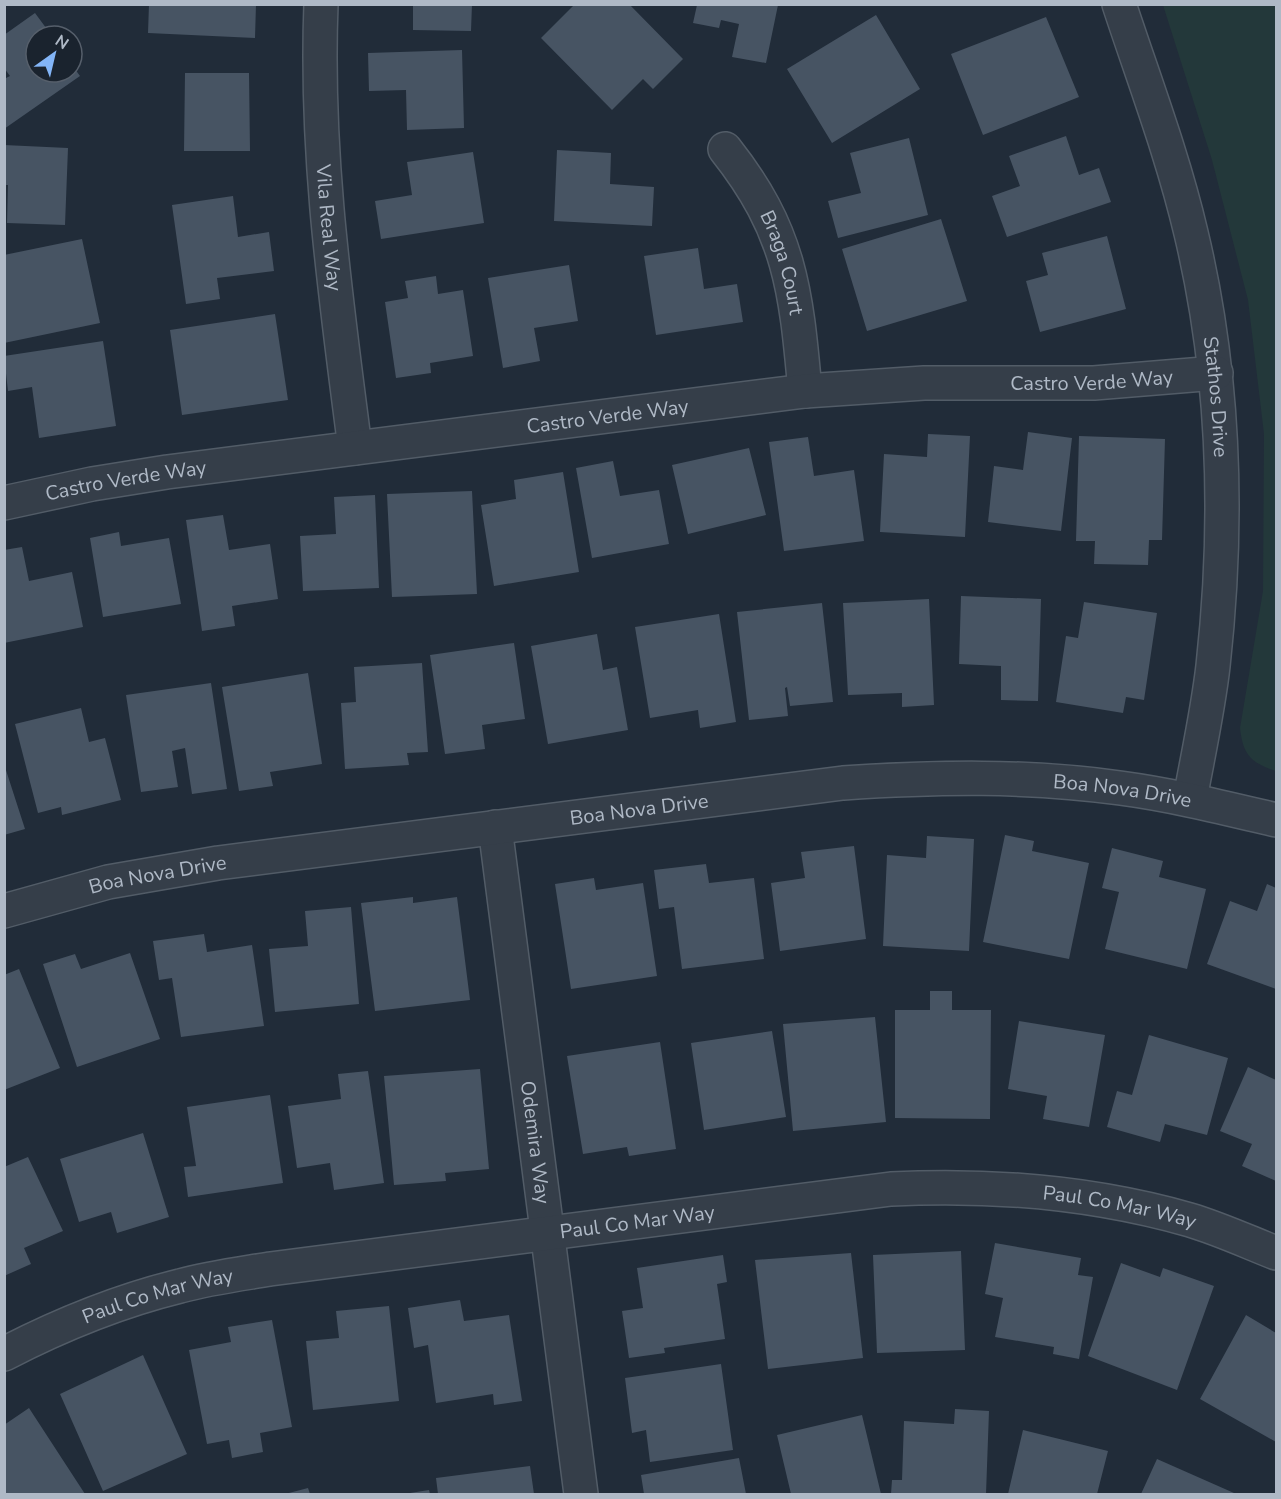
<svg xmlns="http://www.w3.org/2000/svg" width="1281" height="1499" font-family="'Nunito Sans',sans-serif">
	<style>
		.green { fill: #23383a }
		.building { fill: #475463 }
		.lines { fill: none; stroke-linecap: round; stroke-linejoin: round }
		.street-casing { stroke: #525c67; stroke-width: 36 }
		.street { stroke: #353e49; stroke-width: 33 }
		.labels { text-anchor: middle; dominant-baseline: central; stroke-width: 4.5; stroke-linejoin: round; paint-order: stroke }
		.street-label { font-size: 20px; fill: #afb9c6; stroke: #1a232e }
	</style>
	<rect width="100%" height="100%" fill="#212c39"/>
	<path class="green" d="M 1163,5 L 1276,5 L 1276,771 C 1251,763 1243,755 1240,728 L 1263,591 L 1264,434 L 1248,300 L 1212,160 Z"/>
	<path class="building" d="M 149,4 L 256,4 L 255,38 L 148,33 Z
		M 413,4 L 472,4 L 471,31 L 413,30 Z
		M 575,4 L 629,4 L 683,59 L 653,89 L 643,79 L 612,110 L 541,38 Z
		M 697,5 L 778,5 L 766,63 L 732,57 L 739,24 L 721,20 L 719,28 L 693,23 Z
		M 35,13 L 52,36 L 36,36 L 36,72 L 72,72 L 72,65 L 80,76 L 4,129 L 4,79 L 10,76 L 4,68 L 4,35 Z
		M 876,15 L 920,89 L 832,143 L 787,69 Z
		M 1046,17 L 1079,97 L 983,135 L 951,54 Z
		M 462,50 L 464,128 L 407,130 L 406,90 L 369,91 L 368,53 Z
		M 185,73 L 249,73 L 250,151 L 184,151 Z
		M 1066,136 L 1079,175 L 1099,168 L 1111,202 L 1007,237 L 992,196 L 1020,186 L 1009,156 Z
		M 909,138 L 928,215 L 838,238 L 828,201 L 861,193 L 850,153 Z
		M 4,145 L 68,148 L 65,225 L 7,223 L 8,185 L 4,185 Z
		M 557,150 L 611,153 L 610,184 L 654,187 L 652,226 L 554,221 Z
		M 473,152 L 484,223 L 381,239 L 375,201 L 412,195 L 407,162 Z
		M 233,196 L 238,237 L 269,232 L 274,271 L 217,278 L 220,299 L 186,304 L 172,205 Z
		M 941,219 L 967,301 L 867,331 L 842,249 Z
		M 1107,236 L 1126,309 L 1040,332 L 1026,281 L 1048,275 L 1042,253 Z
		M 82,239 L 100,323 L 4,343 L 4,255 Z
		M 698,248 L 704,289 L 737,284 L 743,322 L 656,335 L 644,256 Z
		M 569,265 L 578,321 L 534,328 L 540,361 L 503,368 L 488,278 Z
		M 436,276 L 438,294 L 463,290 L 473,356 L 430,363 L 431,373 L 396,378 L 385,302 L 408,298 L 405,281 Z
		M 275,314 L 288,400 L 182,415 L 170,330 Z
		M 103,341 L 116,426 L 39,438 L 32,387 L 8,391 L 4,356 Z
		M 1028,432 L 1072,438 L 1061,531 L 988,522 L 994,466 L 1023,470 Z
		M 928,434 L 970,436 L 965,537 L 880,532 L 884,454 L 927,457 Z
		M 1079,436 L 1165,439 L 1162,540 L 1149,540 L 1148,565 L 1094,564 L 1095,541 L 1076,541 Z
		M 808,437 L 814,476 L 854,470 L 864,541 L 784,551 L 769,442 Z
		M 749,448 L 766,515 L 688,534 L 672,465 Z
		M 613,461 L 620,496 L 659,490 L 669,544 L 592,558 L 576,468 Z
		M 563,472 L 579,572 L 494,586 L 481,505 L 516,499 L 514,480 Z
		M 472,491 L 477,594 L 392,597 L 387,494 Z
		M 375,495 L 379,588 L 303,591 L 300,536 L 336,534 L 334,497 Z
		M 223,515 L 229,550 L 270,544 L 278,599 L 232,606 L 235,626 L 202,631 L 186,520 Z
		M 119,532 L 121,546 L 169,538 L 181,604 L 103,617 L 90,538 Z
		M 22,547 L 29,581 L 72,572 L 83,627 L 4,643 L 4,550 Z
		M 961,596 L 1041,599 L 1038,701 L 1001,700 L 1001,666 L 959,664 Z
		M 929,599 L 934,705 L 902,707 L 902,693 L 848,695 L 843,603 Z
		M 1084,602 L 1157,613 L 1144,700 L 1126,697 L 1123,713 L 1056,702 L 1066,636 L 1078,638 Z
		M 822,603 L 833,702 L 790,706 L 787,687 L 785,688 L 788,716 L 749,720 L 737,612 Z
		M 719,614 L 736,722 L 700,728 L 698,710 L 650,718 L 635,627 Z
		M 597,634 L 603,670 L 617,667 L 628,730 L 548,744 L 531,646 Z
		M 514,643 L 525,719 L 482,725 L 485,749 L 445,754 L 430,655 Z
		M 422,663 L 428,752 L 407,753 L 409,765 L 345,769 L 341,703 L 356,702 L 354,667 Z
		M 308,673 L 322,764 L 270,772 L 273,786 L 239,791 L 222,687 Z
		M 211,683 L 227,789 L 192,794 L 185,748 L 172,751 L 178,787 L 141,792 L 126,695 Z
		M 81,708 L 89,742 L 105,738 L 121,800 L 62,815 L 61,807 L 38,813 L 15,724 Z
		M 4,764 L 25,829 L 4,835 Z
		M 1005,835 L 1034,841 L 1032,851 L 1089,863 L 1069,959 L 983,942 Z
		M 927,836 L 974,839 L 969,951 L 883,946 L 887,855 L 926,858 Z
		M 854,846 L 866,939 L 780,951 L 771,883 L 805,878 L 801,852 Z
		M 1112,848 L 1163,861 L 1159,877 L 1206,889 L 1187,969 L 1105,949 L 1119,892 L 1102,888 Z
		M 706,864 L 709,883 L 754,878 L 764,959 L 682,969 L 674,907 L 659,909 L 654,870 Z
		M 594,878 L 596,890 L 643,883 L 657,976 L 571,989 L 555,884 Z
		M 1267,884 L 1276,888 L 1276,989 L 1207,964 L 1230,901 L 1257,911 Z
		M 413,897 L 413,903 L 457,897 L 470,1000 L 375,1011 L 361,903 Z
		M 351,907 L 359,1004 L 275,1012 L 269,949 L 308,946 L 305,911 Z
		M 204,934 L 207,952 L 252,945 L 264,1026 L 181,1037 L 172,978 L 159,980 L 153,941 Z
		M 130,953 L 160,1039 L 77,1067 L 43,964 L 75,954 L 81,969 Z
		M 19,969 L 60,1068 L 4,1090 L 4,975 Z
		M 930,991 L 952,991 L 952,1010 L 991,1010 L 990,1119 L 895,1118 L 895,1010 L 930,1010 Z
		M 875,1017 L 886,1122 L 793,1131 L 783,1024 Z
		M 1019,1021 L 1105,1035 L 1089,1127 L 1043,1119 L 1047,1096 L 1008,1089 Z
		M 772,1031 L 786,1117 L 704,1130 L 691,1043 Z
		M 1149,1035 L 1228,1058 L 1207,1135 L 1165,1124 L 1160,1142 L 1107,1127 L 1117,1091 L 1132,1095 Z
		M 660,1042 L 676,1149 L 629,1156 L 627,1147 L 583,1154 L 567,1056 Z
		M 1248,1067 L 1276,1080 L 1276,1181 L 1242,1166 L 1252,1144 L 1220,1131 Z
		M 480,1069 L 489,1169 L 445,1173 L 446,1181 L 394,1185 L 384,1076 Z
		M 368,1071 L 384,1183 L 334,1190 L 330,1163 L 297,1168 L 288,1106 L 341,1099 L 338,1074 Z
		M 270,1095 L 283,1183 L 188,1197 L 184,1167 L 196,1166 L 187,1107 Z
		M 143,1133 L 169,1217 L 117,1233 L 111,1212 L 79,1222 L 60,1159 Z
		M 28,1157 L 63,1231 L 24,1248 L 31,1264 L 4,1276 L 4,1167 Z
		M 995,1243 L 1081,1258 L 1078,1275 L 1093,1277 L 1079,1359 L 1053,1354 L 1054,1347 L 995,1337 L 1003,1298 L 985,1294 Z
		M 961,1251 L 965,1350 L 877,1353 L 873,1255 Z
		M 851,1253 L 863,1358 L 768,1369 L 755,1260 Z
		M 723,1255 L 727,1282 L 717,1284 L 725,1339 L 664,1348 L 665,1353 L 629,1358 L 622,1311 L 643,1308 L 637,1268 Z
		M 1121,1263 L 1160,1277 L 1163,1268 L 1214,1286 L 1177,1390 L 1088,1356 Z
		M 460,1300 L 464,1321 L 509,1315 L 522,1401 L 494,1405 L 493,1394 L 436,1403 L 428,1345 L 414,1348 L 408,1308 Z
		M 389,1306 L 399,1401 L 313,1410 L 306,1341 L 339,1338 L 336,1311 Z
		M 1246,1315 L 1276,1333 L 1276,1442 L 1200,1399 Z
		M 272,1320 L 292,1427 L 260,1433 L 263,1452 L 232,1458 L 229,1440 L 207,1444 L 189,1350 L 231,1342 L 228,1327 Z
		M 143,1355 L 187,1454 L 103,1491 L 60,1394 Z
		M 721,1364 L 733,1450 L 650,1462 L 646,1430 L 632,1433 L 625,1378 Z
		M 29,1408 L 85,1494 L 4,1494 L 4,1425 Z
		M 955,1409 L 989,1411 L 986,1494 L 891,1494 L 892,1480 L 902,1480 L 904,1421 L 954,1424 Z
		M 862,1415 L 881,1494 L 791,1494 L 777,1435 Z
		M 1023,1430 L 1108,1451 L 1097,1494 L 1008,1494 Z
		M 739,1458 L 746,1494 L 644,1494 L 641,1475 Z
		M 1157,1459 L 1234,1493 L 1233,1494 L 1141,1494 Z
		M 530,1466 L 534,1494 L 438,1494 L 436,1478 Z
		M 308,1488 L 310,1494 L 285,1494 Z
		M 429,1490 L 430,1494 L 410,1494 L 410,1493 Z"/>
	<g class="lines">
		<defs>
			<g id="street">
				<path id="s1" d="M 321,4 C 315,156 336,299 355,448"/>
				<path id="s2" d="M 1119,4 C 1144,80 1173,156 1191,233 C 1225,375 1229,521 1213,666 C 1208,710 1198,755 1190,799"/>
				<path id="s3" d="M 725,149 C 790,231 796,289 805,391"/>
				<path id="s4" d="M 4,503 L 92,484 L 167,472 L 805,391 L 924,383 L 1094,383 L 1216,373"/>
				<path id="s5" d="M 495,827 L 581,1494"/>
				<path id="s6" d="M 4,911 L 108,882 L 218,863 L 843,783 C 936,777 1028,775 1120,788 C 1173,795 1225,808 1276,820"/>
				<path id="s7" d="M 4,1354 C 60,1325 119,1301 180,1286 C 209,1278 240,1274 270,1269 L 891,1189 C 993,1184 1092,1192 1190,1220 C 1220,1229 1248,1242 1276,1253"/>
			</g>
		</defs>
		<use href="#street" class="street-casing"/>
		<use href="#street" class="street"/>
	</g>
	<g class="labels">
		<g class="street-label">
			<text stroke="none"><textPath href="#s1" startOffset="224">Vila Real Way</textPath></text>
			<text stroke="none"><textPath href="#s3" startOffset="129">Braga Court</textPath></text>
			<text stroke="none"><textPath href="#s4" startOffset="1096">Castro Verde Way</textPath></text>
			<text stroke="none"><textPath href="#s2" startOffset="406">Stathos Drive</textPath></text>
			<text stroke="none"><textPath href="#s4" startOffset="610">Castro Verde Way</textPath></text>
			<text stroke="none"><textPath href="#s4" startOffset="124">Castro Verde Way</textPath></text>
			<text stroke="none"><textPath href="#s6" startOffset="1130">Boa Nova Drive</textPath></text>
			<text stroke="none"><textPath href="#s6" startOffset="644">Boa Nova Drive</textPath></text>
			<text stroke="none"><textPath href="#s6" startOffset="158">Boa Nova Drive</textPath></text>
			<text stroke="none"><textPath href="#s5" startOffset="318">Odemira Way</textPath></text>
			<text stroke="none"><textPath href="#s7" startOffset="1137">Paul Co Mar Way</textPath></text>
			<text stroke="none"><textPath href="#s7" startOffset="651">Paul Co Mar Way</textPath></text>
			<text stroke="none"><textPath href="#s7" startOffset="165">Paul Co Mar Way</textPath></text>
		</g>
	</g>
	<rect width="1281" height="1499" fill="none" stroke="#afb9c6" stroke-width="12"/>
	<g transform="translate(54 54) rotate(34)"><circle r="28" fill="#1a232e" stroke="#565f6b" stroke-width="1.5"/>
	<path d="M0-4.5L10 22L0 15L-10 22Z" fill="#83b5f7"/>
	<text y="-9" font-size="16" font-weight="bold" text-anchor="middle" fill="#afb9c6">N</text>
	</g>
</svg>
